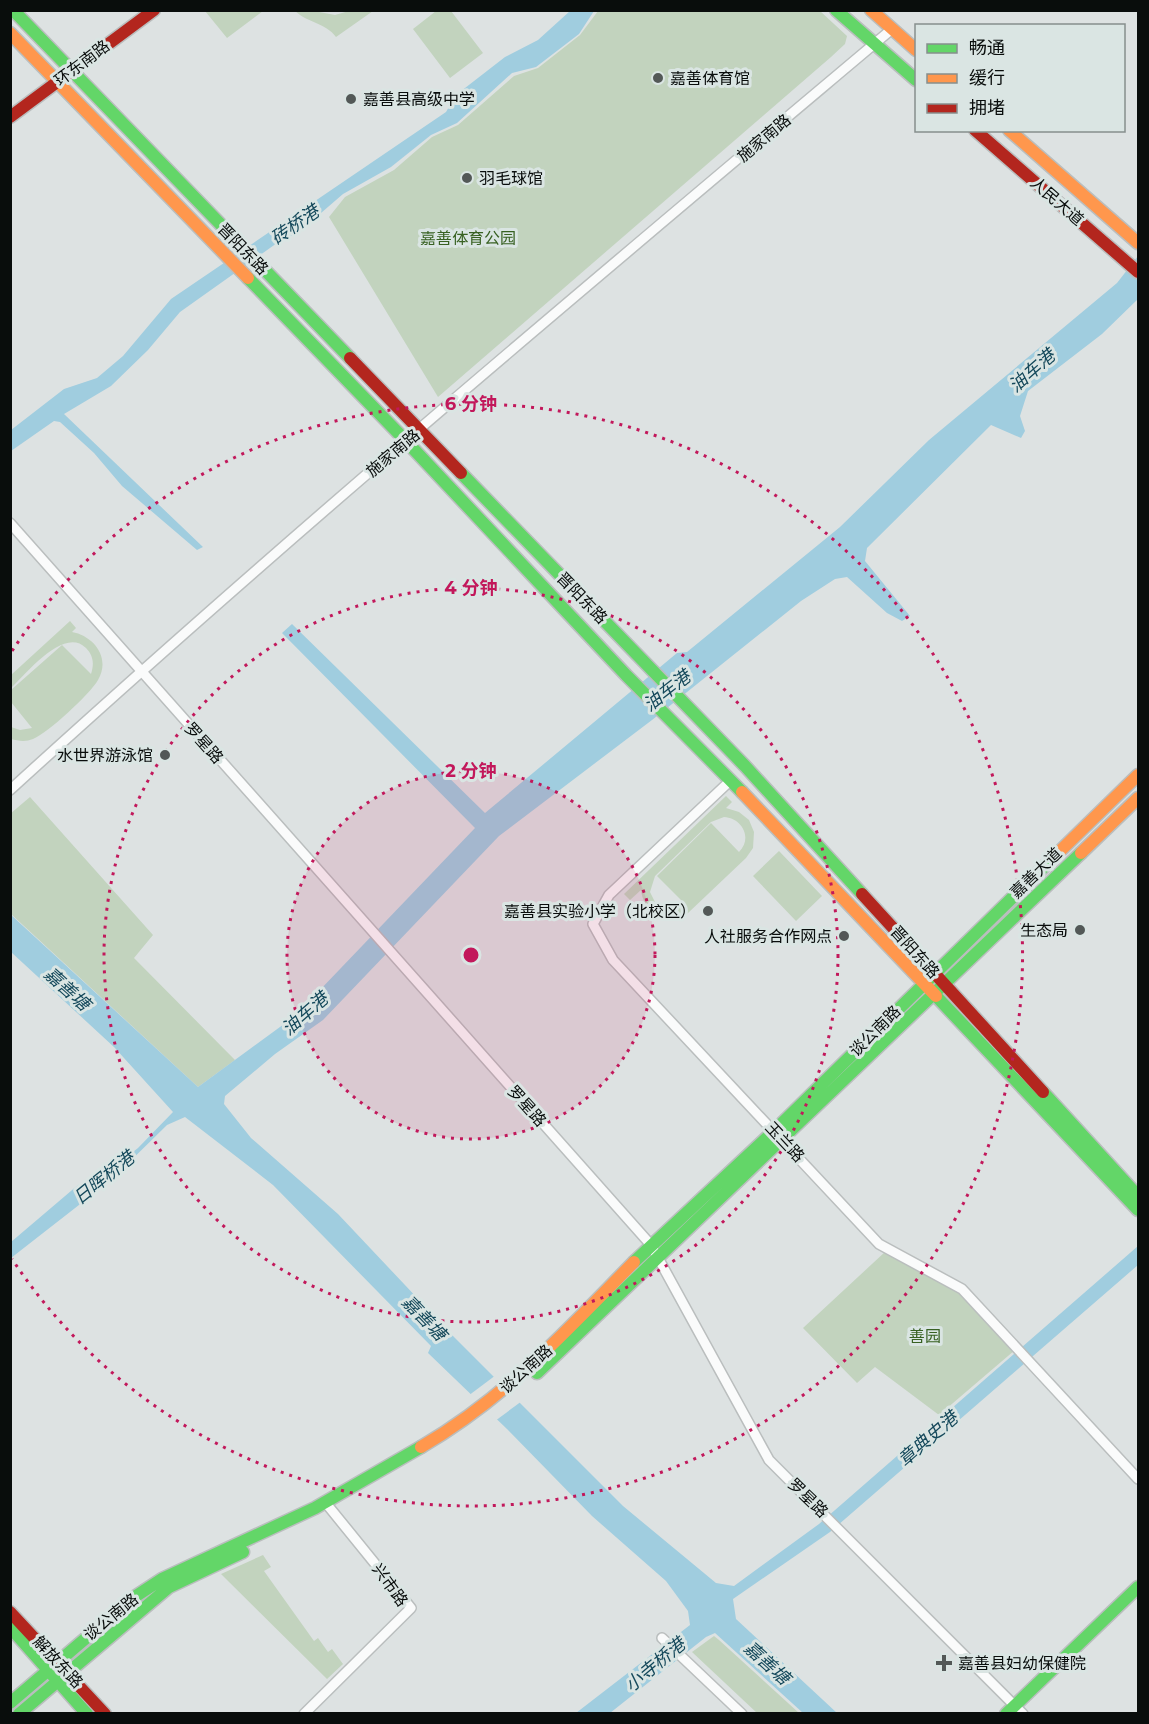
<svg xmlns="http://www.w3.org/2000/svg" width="1149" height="1724" font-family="Montserrat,'Noto Sans SC',sans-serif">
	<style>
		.green { fill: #c2d3be; fill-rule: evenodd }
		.water { fill: #a0cddf }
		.pier { fill: #dde2e2 }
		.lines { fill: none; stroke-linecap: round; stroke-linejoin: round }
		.street-casing { stroke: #babebe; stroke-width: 12 }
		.fast-casing { stroke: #babebe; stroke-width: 15 }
		.slow-casing { stroke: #babebe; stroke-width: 15 }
		.jam-casing { stroke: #babebe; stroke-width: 15 }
		.street { stroke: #fafbfb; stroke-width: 9 }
		.fast { stroke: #63d668; stroke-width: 12 }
		.slow { stroke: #ff974d; stroke-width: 12 }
		.jam { stroke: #b3261e; stroke-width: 12 }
		.ring { fill: none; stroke: #c2185b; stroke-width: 3; stroke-dasharray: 3 6 }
		.poi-dot { fill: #535857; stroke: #dae5e3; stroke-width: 2 }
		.labels { text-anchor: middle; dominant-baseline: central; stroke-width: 6; stroke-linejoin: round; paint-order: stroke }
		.street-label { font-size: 16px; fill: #090d0c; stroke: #dae5e3 }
		.poi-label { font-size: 16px; fill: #090d0c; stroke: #dae5e3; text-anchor: start }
		.park-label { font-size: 16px; fill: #386122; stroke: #dae5e3 }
		.water-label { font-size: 18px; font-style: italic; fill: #15495b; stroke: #dae5e3 }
		.centre { fill: #c2185b; stroke: #dae5e3; stroke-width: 3 }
		.ring-label { font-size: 18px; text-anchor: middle; font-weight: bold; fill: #c2185b; stroke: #dae5e3; stroke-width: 6; stroke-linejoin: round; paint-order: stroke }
	</style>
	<rect width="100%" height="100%" fill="#dde2e2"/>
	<path class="green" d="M 205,11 L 263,11 L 227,38 Z
		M 295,11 L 314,11 L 335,15 L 349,11 L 373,11 L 336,37 C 326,23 308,23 295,11 Z
		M 436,11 L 451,11 L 483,53 L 450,78 L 413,29 Z
		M 598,11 L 820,11 L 847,36 L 845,44 L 831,57 L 438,397 L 329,217 L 345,197 L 394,170 L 432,137 L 458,125 L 514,76 L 538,68 L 580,35 Z
		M 70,621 L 76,628 L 72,632 C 94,636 111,658 98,680 C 90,694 48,733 33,739 C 26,742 18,741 11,739 L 11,727 L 20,730 L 32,728 L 11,702 L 11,690 L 62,645 L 91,674 C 94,665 94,656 86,648 C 64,626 27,673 11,688 L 11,675 Z
		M 726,796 L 732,802 L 726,808 L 739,812 L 749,820 L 754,832 L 753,848 L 746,858 L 688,913 C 666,927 644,914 641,890 L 630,900 L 624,894 ZM 724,817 C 742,818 753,838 739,852 L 711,823 L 657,876 L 685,904 L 672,910 L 657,906 L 650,892 L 655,876 L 711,822 Z
		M 30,797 L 153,935 L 134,958 L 235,1060 L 198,1087 L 11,914 L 10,814 Z
		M 779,851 L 822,896 L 796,921 L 753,876 Z
		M 886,1251 L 960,1292 L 1015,1350 L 939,1415 L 875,1367 L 857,1383 L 803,1328 Z
		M 263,1555 L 271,1567 L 264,1571 L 314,1641 L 318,1638 L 328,1652 L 332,1649 L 343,1664 L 327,1679 L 221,1574 Z
		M 714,1636 L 719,1640 L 799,1713 L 757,1713 L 692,1652 Z"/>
	<path class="water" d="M 570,11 L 594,11 L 579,34 L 536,67 L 512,73 L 457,123 L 431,135 L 391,167 L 343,194 L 299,232 L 277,243 L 180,312 L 148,350 L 111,386 L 64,414 L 203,547 L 197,550 L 122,486 L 94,453 L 60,422 L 54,421 L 11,451 L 11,430 L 64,389 L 97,378 L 123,356 L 171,299 L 446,112 L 456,95 L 505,57 L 538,40 Z
		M 1138,256 L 1138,299 L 1102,334 L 1028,391 L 1020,416 L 1025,431 L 1021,438 L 991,425 L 867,548 L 865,561 L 910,616 L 902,621 L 887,613 L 847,577 L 835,579 L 801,601 L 652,720 L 499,836 L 323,1020 L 275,1054 L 225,1096 L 224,1104 L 251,1138 L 338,1214 L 454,1337 L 623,1506 L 716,1583 L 734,1586 L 819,1524 L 1138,1246 L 1138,1265 L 830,1532 L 733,1599 L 736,1619 L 837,1713 L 803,1713 L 715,1633 L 706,1637 L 610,1713 L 576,1713 L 690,1625 L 688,1611 L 666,1581 L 592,1516 L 507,1429 L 428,1353 L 431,1346 L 273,1185 L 185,1117 L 167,1125 L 111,1180 L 11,1258 L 11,1242 L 78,1185 L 99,1179 L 138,1148 L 173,1112 L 114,1047 L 11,952 L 10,914 L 198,1087 L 295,1016 L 475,828 L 282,633 L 292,624 L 485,813 L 677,653 L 687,652 L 840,527 L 929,440 L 1117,283 Z"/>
	<path class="pier" d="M 496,1375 L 522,1401 L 495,1421 L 468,1396 Z"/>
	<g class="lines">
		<defs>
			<path id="street" d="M 10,523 L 651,1245 L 769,1460 L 1023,1714
				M 731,780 L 609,895 L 593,924 L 613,960 L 879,1244 L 962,1289 L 1138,1479
				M 10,790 C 297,528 595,279 892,29
				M 662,1638 L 742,1714
				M 304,1714 L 411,1608 L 325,1502"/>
			<path id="fast" d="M 13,10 L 350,358
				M 836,10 L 916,80
				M 248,278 L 406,441 L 626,675 L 742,792
				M 461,473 L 745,766 L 862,894
				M 936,996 L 1138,1210
				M 1043,1092 L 1138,1196
				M 634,1262 L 774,1131 L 1057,854
				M 537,1373 L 1081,853
				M 10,1627 L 87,1714
				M 10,1703 L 133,1598 L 162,1579 L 315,1508 L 421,1447
				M 19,1714 L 169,1587 L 243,1552
				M 1006,1714 L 1138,1587"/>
			<path id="slow" d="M 871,10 L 916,50
				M 10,33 L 248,278
				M 1009,130 L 1138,243
				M 742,792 L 936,996
				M 1081,853 L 1138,798
				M 1057,854 L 1138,775
				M 421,1447 C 506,1398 566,1331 634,1262"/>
			<path id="jam" d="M 10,117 L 154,10
				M 975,130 L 1138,272
				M 350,358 L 461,473
				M 862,894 L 1043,1092
				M 10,1612 L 105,1714"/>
		</defs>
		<use href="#street" class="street-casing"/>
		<use href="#fast" class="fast-casing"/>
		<use href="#slow" class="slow-casing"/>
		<use href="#jam" class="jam-casing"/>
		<use href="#street" class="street"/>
		<use href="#fast" class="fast"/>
		<use href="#slow" class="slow"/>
		<use href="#jam" class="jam"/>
	</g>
	<circle cx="471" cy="955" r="184" fill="#c2185b" fill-opacity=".12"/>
	<g class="ring">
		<circle cx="471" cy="955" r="184"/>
		<circle cx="471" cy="955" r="367"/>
		<path d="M12 651A551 551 0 1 1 12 1259"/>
	</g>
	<g class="poi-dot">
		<circle cx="658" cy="78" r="6"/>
		<circle cx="351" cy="99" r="6"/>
		<circle cx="467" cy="178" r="6"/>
		<circle cx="165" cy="755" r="6"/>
		<circle cx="708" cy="911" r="6"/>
		<circle cx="1080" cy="930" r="6"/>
		<circle cx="844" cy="936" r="6"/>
		<path d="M941 1654h6v6h6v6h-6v6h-6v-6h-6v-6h6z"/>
	</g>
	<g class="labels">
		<g class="street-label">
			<text transform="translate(82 63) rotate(-37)">环东南路</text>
			<text transform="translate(764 138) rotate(-40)">施家南路</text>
			<text transform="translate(1057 201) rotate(41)">人民大道</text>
			<text transform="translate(243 249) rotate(46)">晋阳东路</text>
			<text transform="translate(393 453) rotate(-40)">施家南路</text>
			<text transform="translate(582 598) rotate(46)">晋阳东路</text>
			<text transform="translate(204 743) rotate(48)">罗星路</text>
			<text transform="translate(1036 873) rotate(-44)">嘉善大道</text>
			<text transform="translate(915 952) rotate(48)">晋阳东路</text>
			<text transform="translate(875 1031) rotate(-45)">谈公南路</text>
			<text transform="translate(527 1106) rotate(48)">罗星路</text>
			<text transform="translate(785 1142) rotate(47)">玉兰路</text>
			<text transform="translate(526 1369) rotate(-42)">谈公南路</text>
			<text transform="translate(808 1498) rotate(44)">罗星路</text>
			<text transform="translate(390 1585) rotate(54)">兴市路</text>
			<text transform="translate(111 1617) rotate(-39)">谈公南路</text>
			<text transform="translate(58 1662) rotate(47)">解放东路</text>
		</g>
		<g class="poi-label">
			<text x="670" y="78">嘉善体育馆</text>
			<text x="363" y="99">嘉善县高级中学</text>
			<text x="479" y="178">羽毛球馆</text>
			<text x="153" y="755" text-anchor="end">水世界游泳馆</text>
			<text x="696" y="911" text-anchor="end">嘉善县实验小学（北校区）</text>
			<text x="1068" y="930" text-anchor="end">生态局</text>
			<text x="832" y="936" text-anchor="end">人社服务合作网点</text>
			<text x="958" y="1663">嘉善县妇幼保健院</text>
		</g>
		<g class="park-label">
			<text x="468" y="238">嘉善体育公园</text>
			<text x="925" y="1336">善园</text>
		</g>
		<g class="water-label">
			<text transform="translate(295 225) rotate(-35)">砖桥港</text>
			<text transform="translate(1032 371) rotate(-41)">油车港</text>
			<text transform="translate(667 691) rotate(-38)">油车港</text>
			<text transform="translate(67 989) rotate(42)">嘉善塘</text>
			<text transform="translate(305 1014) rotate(-41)">油车港</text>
			<text transform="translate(104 1178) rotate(-39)">日晖桥港</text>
			<text transform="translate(424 1318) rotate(46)">嘉善塘</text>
			<text transform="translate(928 1439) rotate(-41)">章典史港</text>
			<text transform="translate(767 1663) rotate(42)">嘉善塘</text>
			<text transform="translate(655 1665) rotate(-40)">小寺桥港</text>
		</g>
	</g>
	<circle cx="471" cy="955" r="9" class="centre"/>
	<g class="ring-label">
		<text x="471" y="410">6 分钟</text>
		<text x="471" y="594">4 分钟</text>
		<text x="471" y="777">2 分钟</text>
	</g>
	<rect width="1149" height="1724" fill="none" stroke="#090d0c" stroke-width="24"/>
	<rect x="915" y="24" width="210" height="108" fill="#dae5e3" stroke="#868f8d" stroke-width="1.5"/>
	<rect x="927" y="44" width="30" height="9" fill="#63d668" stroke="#868f8d" stroke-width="1.5"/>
	<text x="969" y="54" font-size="18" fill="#090d0c">畅通</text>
	<rect x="927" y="74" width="30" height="9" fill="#ff974d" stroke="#868f8d" stroke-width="1.5"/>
	<text x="969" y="84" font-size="18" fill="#090d0c">缓行</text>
	<rect x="927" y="104" width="30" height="9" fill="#b3261e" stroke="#868f8d" stroke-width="1.5"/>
	<text x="969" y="114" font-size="18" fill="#090d0c">拥堵</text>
</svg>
